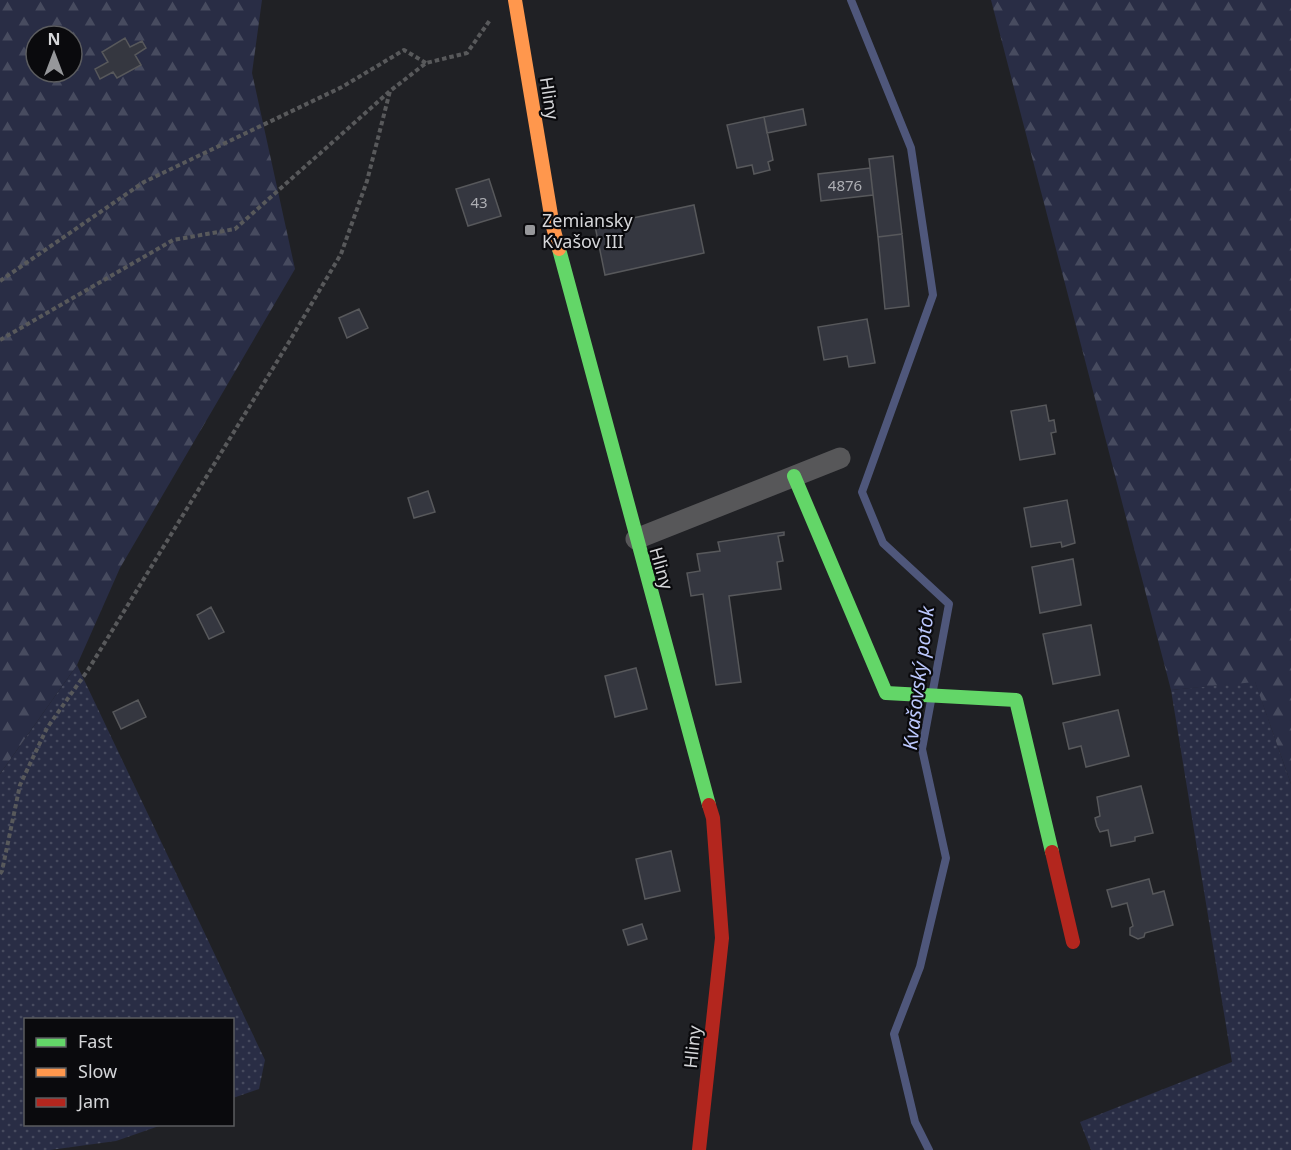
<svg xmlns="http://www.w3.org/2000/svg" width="1291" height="1150" font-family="'Noto Sans',sans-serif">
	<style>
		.green { fill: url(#green-dots) }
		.forest { fill: url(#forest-firs); fill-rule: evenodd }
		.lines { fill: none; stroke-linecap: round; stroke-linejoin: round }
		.stream { stroke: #4f577b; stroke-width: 8 }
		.building { fill: #353740; stroke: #57585b; stroke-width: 1.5 }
		.path { stroke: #58595b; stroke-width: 4; stroke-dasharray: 4.5 3; stroke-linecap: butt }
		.street { stroke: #575759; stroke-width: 21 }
		.fast { stroke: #63d668; stroke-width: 14 }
		.slow { stroke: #ff974d; stroke-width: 14 }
		.jam { stroke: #b3261e; stroke-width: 14 }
		.poi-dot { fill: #96979a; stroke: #0a0a0d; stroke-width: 2 }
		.labels { text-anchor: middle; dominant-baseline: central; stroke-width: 4.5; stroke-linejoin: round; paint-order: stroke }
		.number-label { font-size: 15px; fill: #adaeb3 }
		.street-label { font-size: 18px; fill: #d5d6d9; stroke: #0a0a0d }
		.poi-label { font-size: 18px; fill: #d5d6d9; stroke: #0a0a0d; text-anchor: start }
		.water-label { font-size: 20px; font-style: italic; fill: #bbc7fc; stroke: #0a0a0d }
	</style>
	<defs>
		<pattern id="green-dots" width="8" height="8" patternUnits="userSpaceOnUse" patternTransform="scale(1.5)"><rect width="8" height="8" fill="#292d45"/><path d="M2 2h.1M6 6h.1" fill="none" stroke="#474b5f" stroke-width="1.8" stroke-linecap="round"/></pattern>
		<pattern id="forest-firs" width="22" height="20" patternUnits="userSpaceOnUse" patternTransform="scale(1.5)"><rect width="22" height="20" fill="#292d45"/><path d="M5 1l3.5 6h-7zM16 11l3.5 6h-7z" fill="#474b5f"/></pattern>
	</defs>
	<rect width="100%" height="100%" fill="#202125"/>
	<path class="green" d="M 77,665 L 265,1060 L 259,1089 L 233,1098 L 232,1020 L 26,1020 L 26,1124 L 162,1125 L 116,1141 L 50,1150 L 0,1150 L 0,774 Z
		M 1255,681 L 1291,784 L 1291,1150 L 1091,1150 L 1080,1122 L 1232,1062 L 1171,690 Z"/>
	<path class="forest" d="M 0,0 L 262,0 L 252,73 L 295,269 L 120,568 L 77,665 L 0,774 ZM 36,36 L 72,36 L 72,72 L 36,72 Z
		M 991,0 L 1291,0 L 1291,784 L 1255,682 L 1171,690 Z"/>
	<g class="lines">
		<path class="stream" d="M 851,0 L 911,148 L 933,295 L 862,492 L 883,543 L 949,604 L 922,749 L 946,858 L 920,967 L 894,1034 L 915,1122 L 929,1150"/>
	</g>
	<path class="building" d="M 125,38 L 130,47 L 142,41 L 146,48 L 135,55 L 141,65 L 117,78 L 113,72 L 100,79 L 95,69 L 108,62 L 102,52 Z
		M 803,109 L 806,125 L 767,133 L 764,117 Z
		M 764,117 L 773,160 L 768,162 L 770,170 L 754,174 L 752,165 L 737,168 L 727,125 Z
		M 893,156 L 902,234 L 878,237 L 869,159 Z
		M 870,168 L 873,195 L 821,201 L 818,174 Z
		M 489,179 L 501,216 L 468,226 L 456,189 Z
		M 694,205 L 704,253 L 605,275 L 595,226 Z
		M 902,234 L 909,306 L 885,309 L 878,237 Z
		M 359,309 L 368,328 L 347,338 L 339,318 Z
		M 867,319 L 875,363 L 849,367 L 847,356 L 824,360 L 818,327 Z
		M 1046,405 L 1049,421 L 1054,420 L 1056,432 L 1051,433 L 1055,454 L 1020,460 L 1011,411 Z
		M 428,491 L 435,512 L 414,518 L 408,498 Z
		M 1067,500 L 1075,543 L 1062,547 L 1061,542 L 1031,547 L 1024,508 Z
		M 784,532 L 784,535 L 778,536 L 783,561 L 777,562 L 781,589 L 729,596 L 741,682 L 716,685 L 703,594 L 691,596 L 687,573 L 700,571 L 697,554 L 720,551 L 718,542 Z
		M 1073,559 L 1081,605 L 1040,613 L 1032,567 Z
		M 211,607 L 224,632 L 209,639 L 197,615 Z
		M 1091,625 L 1100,675 L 1053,684 L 1043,634 Z
		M 636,668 L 647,709 L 615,717 L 605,676 Z
		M 138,700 L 146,717 L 121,729 L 113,712 Z
		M 1118,710 L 1129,756 L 1086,767 L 1081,746 L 1069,749 L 1063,723 Z
		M 1141,786 L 1153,833 L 1135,837 L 1135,841 L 1111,846 L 1108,830 L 1100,832 L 1097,826 L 1095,818 L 1100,816 L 1097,797 Z
		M 671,851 L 680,891 L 645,899 L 636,859 Z
		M 1149,879 L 1153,894 L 1164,891 L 1173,925 L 1145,933 L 1144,937 L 1138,939 L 1130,935 L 1130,928 L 1133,926 L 1127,903 L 1112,907 L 1107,890 Z
		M 642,924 L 647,939 L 628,945 L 623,930 Z"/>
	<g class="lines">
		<path class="path" d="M 0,281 L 144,182 L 342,87 L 404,50 L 426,63
			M 0,340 L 173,240 L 235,229 L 390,91
			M 0,874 L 2,871 L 20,785 L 47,728 L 88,670 L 289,342 L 341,254 L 367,181 L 390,91 L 426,63 L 467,53 L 490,20"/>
		<path class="street" d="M 636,539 L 840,458"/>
		<path class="fast" d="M 559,249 L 709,805
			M 794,476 L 886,693 L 1016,700 L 1052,852"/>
		<path class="slow" d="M 515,0 L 553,227 L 559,249"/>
		<path class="jam" d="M 1052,852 L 1073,942
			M 699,1150 L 722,938 L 713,818 L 709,805"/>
	</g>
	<rect class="poi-dot" x="524" y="224" width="12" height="12" rx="3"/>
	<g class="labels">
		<g class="number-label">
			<text x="845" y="185">4876</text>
			<text x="479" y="202">43</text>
		</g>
		<g class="street-label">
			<text transform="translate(550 98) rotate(81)">Hliny</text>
			<text transform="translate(662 568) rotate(74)">Hliny</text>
			<text transform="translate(692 1047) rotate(-84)">Hliny</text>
		</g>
		<g class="poi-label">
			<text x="542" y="220">Zemiansky<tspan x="542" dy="21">Kvašov III</tspan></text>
		</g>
		<g class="water-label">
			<text transform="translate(918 678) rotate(-83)">Kvašovský potok</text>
		</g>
	</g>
	<rect x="24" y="1018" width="210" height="108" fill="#0a0a0d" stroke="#5b5c5f" stroke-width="1.5"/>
	<rect x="36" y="1038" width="30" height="9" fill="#63d668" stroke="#5b5c5f" stroke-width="1.5"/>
	<text x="78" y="1048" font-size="18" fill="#d5d6d9">Fast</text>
	<rect x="36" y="1068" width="30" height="9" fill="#ff974d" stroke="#5b5c5f" stroke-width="1.5"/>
	<text x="78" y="1078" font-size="18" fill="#d5d6d9">Slow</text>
	<rect x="36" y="1098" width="30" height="9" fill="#b3261e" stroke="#5b5c5f" stroke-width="1.5"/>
	<text x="78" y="1108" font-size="18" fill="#d5d6d9">Jam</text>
	<g transform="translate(54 54)"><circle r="28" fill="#0a0a0d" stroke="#5b5c5f" stroke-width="1.5"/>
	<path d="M0-4.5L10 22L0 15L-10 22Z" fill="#96979a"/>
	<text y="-9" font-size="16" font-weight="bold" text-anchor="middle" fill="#d5d6d9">N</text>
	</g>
</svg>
